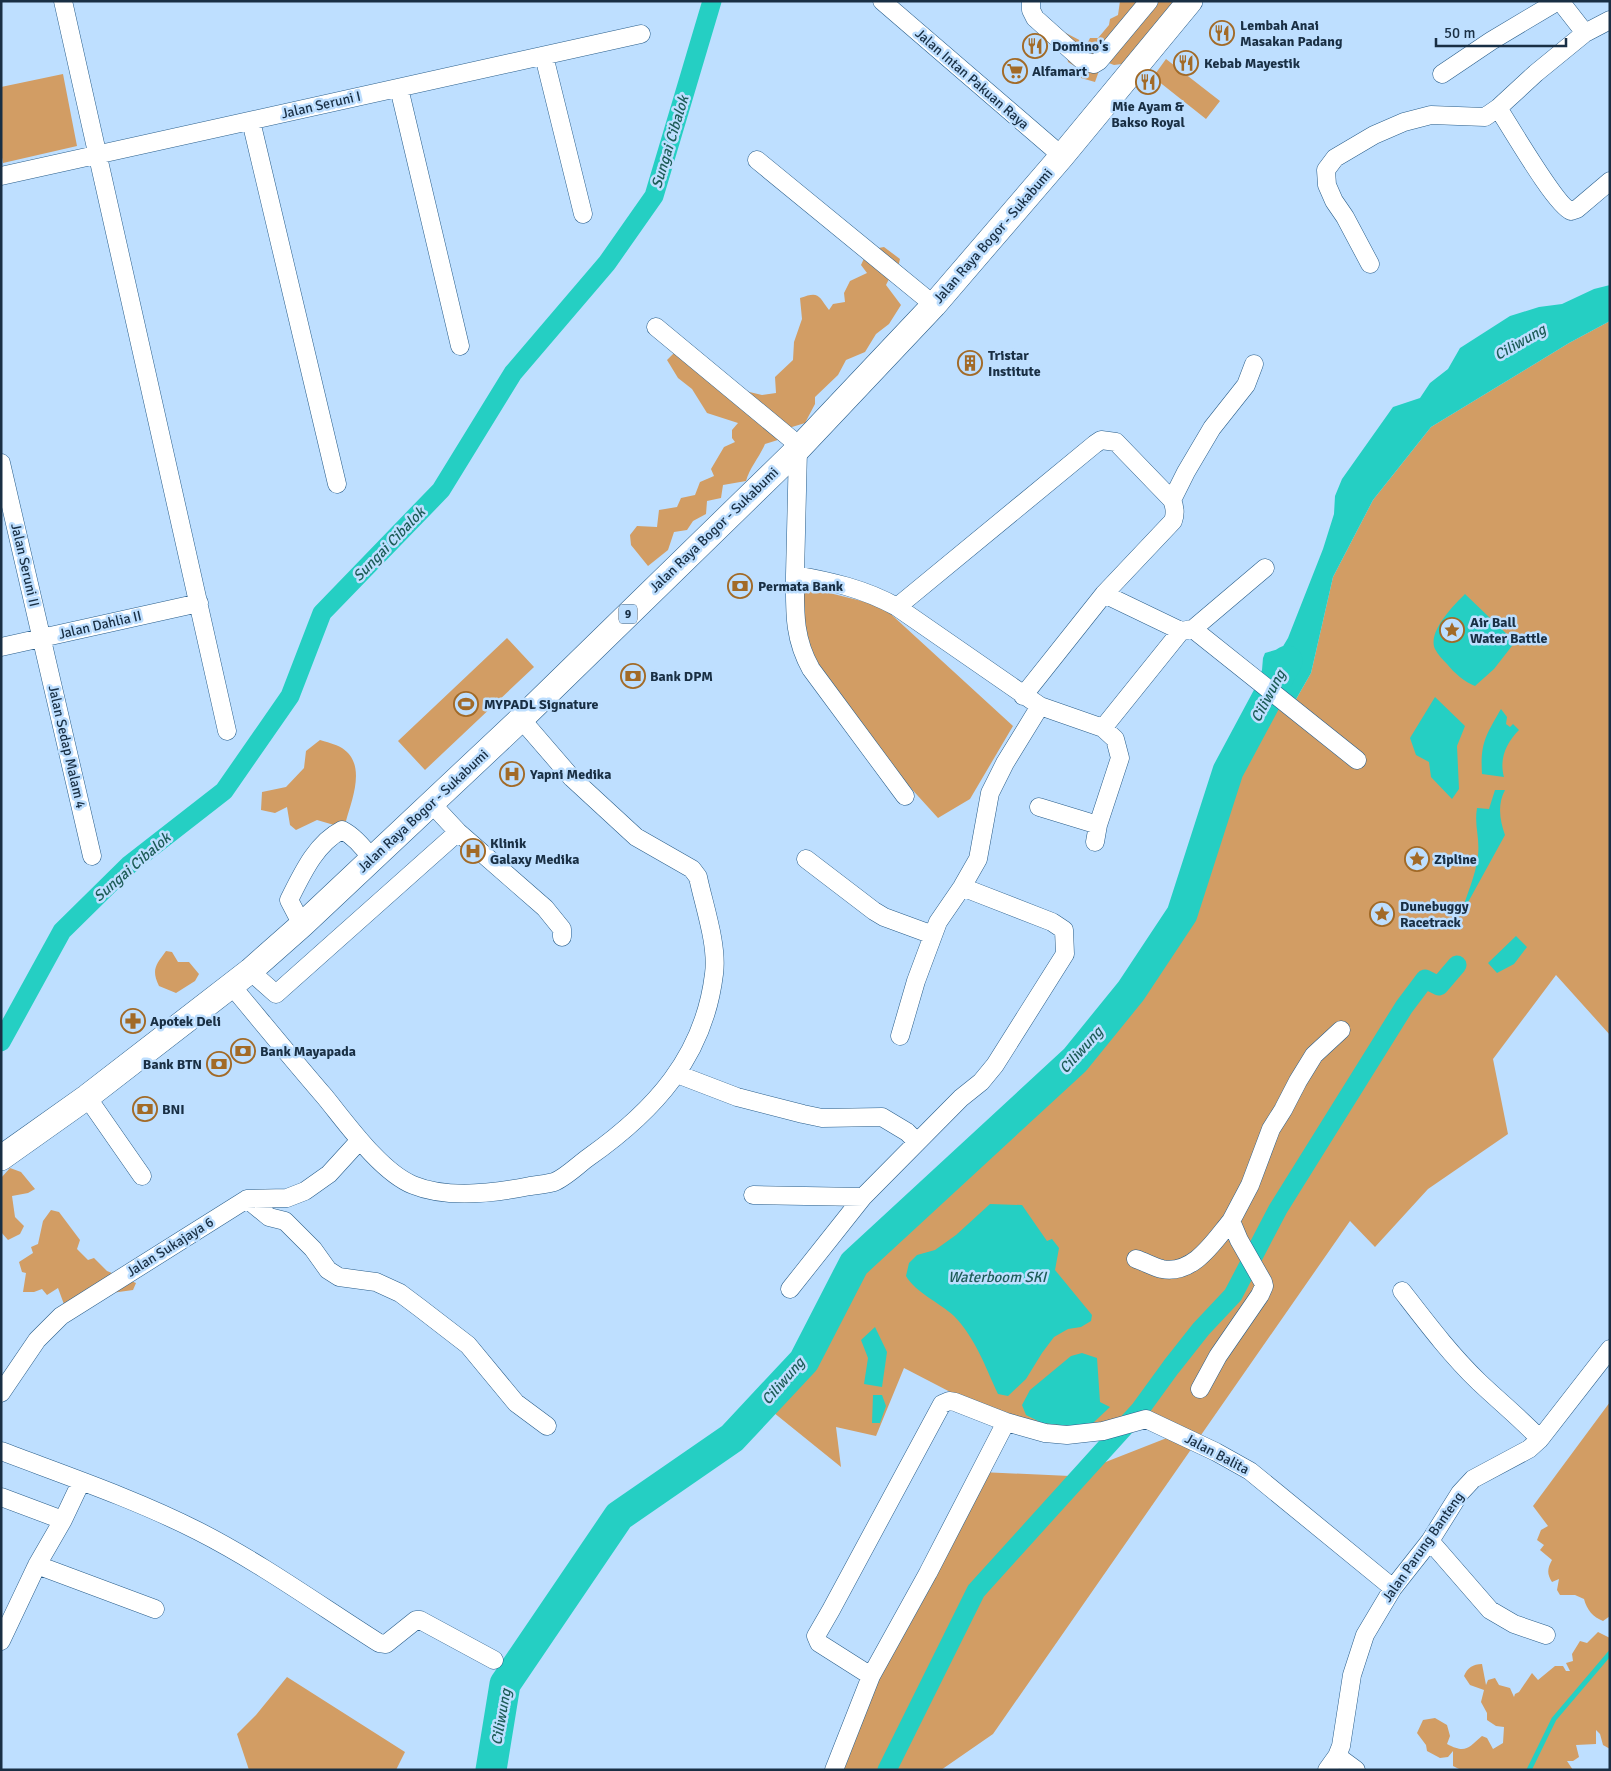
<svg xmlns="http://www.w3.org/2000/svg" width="1611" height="1771" font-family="Signika,sans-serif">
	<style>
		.green { fill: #d29d64 }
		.water { fill: #25cfc3 }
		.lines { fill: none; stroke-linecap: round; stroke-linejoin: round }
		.stream { stroke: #25cfc3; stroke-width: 5 }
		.canal { stroke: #25cfc3; stroke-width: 19 }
		.river { stroke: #25cfc3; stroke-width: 31 }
		.minor-casing { stroke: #285d8a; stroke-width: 19 }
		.highway-casing { stroke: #285d8a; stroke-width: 26 }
		.minor { stroke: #fff; stroke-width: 18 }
		.highway { stroke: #fff; stroke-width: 25 }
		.labels { text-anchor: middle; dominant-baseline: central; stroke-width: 5; stroke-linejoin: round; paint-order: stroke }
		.shield { fill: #bedfff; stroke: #4a647c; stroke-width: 1 }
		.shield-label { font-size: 12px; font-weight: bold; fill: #192f44 }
		.poi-label { font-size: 14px; font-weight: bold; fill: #192f44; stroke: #bedfff; text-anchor: start }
		.street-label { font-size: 14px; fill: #192f44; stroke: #bedfff }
		.water-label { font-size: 15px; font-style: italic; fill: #1d5c57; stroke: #bedfff }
	</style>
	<rect width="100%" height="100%" fill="#bedfff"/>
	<path class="green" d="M 1120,1 L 1179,1 L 1122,64 L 1114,65 L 1106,62 L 1100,68 L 1095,82 L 1081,78 L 1076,67 L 1068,62 L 1062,31 L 1087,44 L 1090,38 L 1098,38 L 1109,25 L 1110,19 L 1118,15 Z
		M 1166,59 L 1220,101 L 1206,119 L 1153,77 Z
		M 63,74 L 77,146 L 3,163 L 1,152 L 1,87 Z
		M 884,247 L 900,259 L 896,276 L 890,277 L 886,285 L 901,305 L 889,324 L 876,334 L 865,352 L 846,360 L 838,375 L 815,397 L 815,404 L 805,423 L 792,427 L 781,439 L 765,444 C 759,458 750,467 746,481 L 723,485 L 721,498 L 707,501 L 706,514 L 693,521 L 687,530 L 674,532 L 668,550 L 648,566 L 631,545 L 630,535 L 637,526 L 657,527 L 659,510 L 677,507 L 681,498 L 695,495 L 700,482 L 714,476 L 711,469 L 724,447 L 735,442 L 732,438 L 732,430 L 738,423 L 707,413 L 692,389 L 678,378 L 667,360 L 677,350 L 741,390 L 762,395 L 776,393 L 775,377 L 793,360 L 794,342 L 802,319 L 800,298 C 819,291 818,295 829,310 L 833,304 L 845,302 L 844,293 L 850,281 L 867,273 L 861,265 L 868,250 Z
		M 1610,321 L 1610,1035 L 1556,975 L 1493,1059 L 1508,1134 L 1428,1189 L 1375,1247 L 1350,1221 L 993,1734 L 941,1770 L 841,1770 L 867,1673 L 981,1472 L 1070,1476 L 1177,1434 L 1145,1421 L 1073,1432 L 985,1410 L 904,1368 L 876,1436 L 836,1427 L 841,1467 L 763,1404 L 804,1361 L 854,1264 L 1075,1060 L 1180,919 L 1230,768 L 1271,692 L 1291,708 L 1311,673 L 1333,577 L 1373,500 L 1431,427 L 1569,343 Z
		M 797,585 L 882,606 L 1013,726 L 970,799 L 938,818 L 858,730 L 811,655 Z
		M 507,638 L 534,667 L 425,770 L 398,741 Z
		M 320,740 C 326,742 335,744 342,748 C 367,764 352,799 346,821 L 334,825 L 317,820 L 296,830 L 290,825 L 287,807 L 275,813 L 261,810 L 262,792 L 286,787 L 304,768 L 306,751 Z
		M 166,951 L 172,952 L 178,962 L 189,962 L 199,974 L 195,981 L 176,993 L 159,986 C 151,969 156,965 166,951 Z
		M 10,1168 L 21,1172 L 35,1189 L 28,1193 L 12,1196 L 15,1217 L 24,1226 L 20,1234 L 8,1240 L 1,1232 L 1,1178 Z
		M 51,1210 L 59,1212 L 80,1240 L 77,1249 L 88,1260 L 94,1258 L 107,1271 L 136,1283 L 133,1290 L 97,1295 L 65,1307 L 58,1288 L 47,1295 L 42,1289 L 34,1292 L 23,1292 L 26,1273 L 22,1272 L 19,1262 L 33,1253 L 31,1247 L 38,1244 L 43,1221 Z
		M 1610,1402 L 1610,1616 L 1603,1621 C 1593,1617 1587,1610 1584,1599 L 1575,1595 L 1560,1595 L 1557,1590 L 1559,1579 L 1552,1582 C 1547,1574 1547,1569 1552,1560 L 1540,1550 L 1544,1545 L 1537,1540 L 1541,1530 L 1548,1526 L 1533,1506 Z
		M 1598,1632 L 1610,1638 L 1610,1749 L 1603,1745 L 1600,1734 L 1596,1730 L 1596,1744 L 1576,1745 L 1579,1757 L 1573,1761 L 1567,1761 L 1573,1770 L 1461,1770 L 1453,1766 L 1453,1751 L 1448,1757 L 1440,1758 L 1427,1751 L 1426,1745 L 1417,1733 L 1423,1720 L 1435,1718 L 1447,1725 L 1450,1736 L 1447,1744 C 1466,1754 1468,1748 1482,1736 L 1487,1738 L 1493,1749 L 1503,1743 L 1504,1727 L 1496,1726 L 1487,1720 L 1487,1713 L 1481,1702 L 1484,1690 L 1470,1685 L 1464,1676 C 1467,1668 1473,1664 1482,1664 L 1486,1685 L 1488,1680 L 1495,1678 L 1499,1685 L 1510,1688 L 1514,1697 L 1515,1694 L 1519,1692 L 1532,1673 L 1538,1680 L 1555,1666 L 1563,1666 L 1566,1671 L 1570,1671 L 1566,1663 L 1573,1661 L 1572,1654 L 1580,1641 L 1587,1643 Z
		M 287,1677 L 405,1752 L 396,1770 L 249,1770 L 237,1734 L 256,1715 Z"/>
	<path class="water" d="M 1610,285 L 1610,321 L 1569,343 L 1431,427 L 1373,500 L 1333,577 L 1311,673 L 1291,708 L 1257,682 L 1262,670 L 1263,658 L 1265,653 L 1282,648 L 1288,638 L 1323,549 L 1334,514 L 1335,496 L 1342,479 L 1393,407 L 1420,398 L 1430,383 L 1448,369 L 1460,348 L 1510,316 L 1539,307 L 1562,304 L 1594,289 Z
		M 1465,594 L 1515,642 L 1494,669 L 1475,686 C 1465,682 1454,673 1447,664 C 1443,660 1438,655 1435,649 C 1427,632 1454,605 1465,594 Z
		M 1435,697 L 1465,726 L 1457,746 L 1459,789 L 1452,799 L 1431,777 L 1429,762 L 1416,755 L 1410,738 Z
		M 1501,709 L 1507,717 L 1506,724 L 1510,727 L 1513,724 L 1519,730 C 1506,743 1499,759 1504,777 L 1482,774 C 1480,743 1486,735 1501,709 Z
		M 1495,790 L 1505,790 C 1497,805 1500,821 1505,835 L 1461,915 C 1466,895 1476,876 1478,855 C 1480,837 1474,826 1477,808 L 1489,809 Z
		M 1516,936 L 1527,947 L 1514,964 L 1497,973 L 1488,963 Z
		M 990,1204 L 1022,1205 L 1047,1241 L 1052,1239 L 1059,1248 L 1055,1270 L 1092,1315 L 1091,1321 L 1081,1327 L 1068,1329 L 1054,1337 L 1042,1353 L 1026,1379 L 1008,1396 L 998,1394 C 985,1366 976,1339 954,1316 C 940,1303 915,1292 906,1276 L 909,1263 L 917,1255 L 935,1250 L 956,1235 Z
		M 875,1327 L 887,1352 L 882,1387 L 864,1384 L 868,1358 L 861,1340 Z
		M 1082,1353 L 1097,1358 L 1100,1402 L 1110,1407 L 1093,1423 L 1070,1426 L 1042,1423 L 1026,1415 L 1022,1405 L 1030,1390 L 1071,1356 Z
		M 873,1395 L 882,1395 L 886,1406 L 880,1423 L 872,1423 Z"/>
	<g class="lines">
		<path class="stream" d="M 1529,1770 L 1554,1719 L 1610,1653"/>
		<path class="canal" d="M 1,1042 L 62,931 L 129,865 L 224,791 L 290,696 L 322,613 L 441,490 L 513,373 L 607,263 L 654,196 L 712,1
			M 887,1770 L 976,1591 L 1139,1411 L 1171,1367 L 1201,1329 L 1233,1295 L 1278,1209 L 1404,1007 L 1425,979 L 1439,986 L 1457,965"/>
		<path class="river" d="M 491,1770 L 505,1684 L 619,1516 L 732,1438 L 804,1361 L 854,1264 L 1075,1060 L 1131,991 L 1182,914 L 1228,771 L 1287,661"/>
		<defs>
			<path id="minor" d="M 63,1 L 227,731
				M 882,1 L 1062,156
				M 1031,1 L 1031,10 L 1035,18 L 1083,61 L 1094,64 L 1099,61 L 1149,1
				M 1560,1 L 1585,33
				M 544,56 L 583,214
				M 1442,74 L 1491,41 L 1558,1
				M 399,88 L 460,346
				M 1498,108 C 1510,126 1556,206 1571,211 L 1577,209 L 1610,181
				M 251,121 L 337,484
				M 757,160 L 934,305
				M 1,176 L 641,34
				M 1370,264 L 1345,217 L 1334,201 L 1327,185 L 1326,170 L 1335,158 L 1374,135 L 1404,122 L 1431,115 L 1485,117 L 1498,108 L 1536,73 L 1585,33 L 1610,20
				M 656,327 L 790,438 L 798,449 L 795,575 C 830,581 865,589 897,607 L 1040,706 L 1103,728 L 1181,631 L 1193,629 L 1265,568
				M 1,463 L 92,856
				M 1172,500 L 1186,472 L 1212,428 L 1246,385 L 1254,364
				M 795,575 C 795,610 793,637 811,669 L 905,796
				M 1104,594 L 1181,631
				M 897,607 L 1095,444 L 1101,440 L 1116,442 L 1172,500 C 1175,507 1176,513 1173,521 L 1104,594 L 1023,696
				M 1193,629 L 1357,760
				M 1,647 L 199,603
				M 431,803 L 458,832 L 545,908 L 562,929 L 562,937
				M 1039,807 L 1098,825
				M 1095,842 L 1098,825 L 1120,758 L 1115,739 L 1103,728
				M 806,859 L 874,911 L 884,917 L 933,935
				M 302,925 L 289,900 C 302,874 316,843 342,830 C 354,836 364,848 372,859
				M 250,971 L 276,994 L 458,832
				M 231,985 C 262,1022 293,1060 325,1097 C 347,1124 381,1172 413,1185 C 447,1199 496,1193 530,1186 C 538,1185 547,1184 554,1182 C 565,1178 579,1164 589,1157 C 654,1111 704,1057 714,974 C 718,945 704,906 698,877 L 692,869 L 636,837 L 572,778 L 521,719
				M 900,1036 L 916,981 L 938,922 L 962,887 L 978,859 L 990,793 L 1005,763 L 1040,706
				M 677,1074 L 737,1097 L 803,1114 L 822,1118 L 882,1117 L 907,1132 L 917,1142
				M 87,1097 L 142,1176
				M 753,1195 L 863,1197 L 961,1098 L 981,1082 L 995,1065 L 1065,954 L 1064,930 L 1052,922 L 962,887
				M 247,1199 L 269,1217 L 285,1221 L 313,1249 L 328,1270 L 339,1277 L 376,1282 L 400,1293 L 420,1308 L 468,1345 L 516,1403 L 547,1426
				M 1231,1221 L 1250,1185 L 1271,1129 L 1283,1110 L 1298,1081 L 1314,1055 L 1341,1030
				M 1136,1259 C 1145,1262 1154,1267 1162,1269 C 1194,1275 1214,1241 1231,1221 L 1239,1240 L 1263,1282 L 1264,1286 L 1260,1295 L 1218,1356 L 1200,1389
				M 790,1289 L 863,1197
				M 1402,1291 C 1426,1322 1450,1354 1479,1382 C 1499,1401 1521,1419 1540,1439
				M 1,1393 L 37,1340 L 61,1316 L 247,1199 L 287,1198 L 305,1191 L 329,1174 L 360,1140
				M 1,1451 C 67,1476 135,1499 198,1531 C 261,1563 319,1605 379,1643 L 386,1644 L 416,1620 L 420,1620 L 494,1660
				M 1,1497 L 57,1518
				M 1430,1541 L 1490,1610 L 1514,1624 L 1546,1635
				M 37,1565 L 155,1609
				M 1,1641 L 37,1565 L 63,1520 L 81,1482
				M 871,1676 L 819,1643 L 816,1636 L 831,1610 L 942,1404 L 949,1401 L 955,1402 L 1006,1422 L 1045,1433 L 1067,1435 L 1103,1431 L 1146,1419 L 1216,1452 L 1250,1471 L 1393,1588
				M 1337,1756 L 1356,1770
				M 834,1770 L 871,1676 L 928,1573 L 1006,1422
				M 1327,1770 L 1337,1756 L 1341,1746 L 1352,1675 L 1365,1635 L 1393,1588 L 1430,1541 L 1460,1493 L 1473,1479 L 1529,1449 L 1540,1439 L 1610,1349"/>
			<path id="highway" d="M 1,1158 L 87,1097 L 250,971 L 302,925 L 521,719 L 798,449 L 934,305 L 1062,156 L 1190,1"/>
		</defs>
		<use href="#minor" class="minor-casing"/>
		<use href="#highway" class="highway-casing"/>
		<use href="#minor" class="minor"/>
		<use href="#highway" class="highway"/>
	</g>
	<defs>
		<symbol id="restaurant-ring" viewBox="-11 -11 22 22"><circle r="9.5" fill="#bedfff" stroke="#a26a27" stroke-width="1.5"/><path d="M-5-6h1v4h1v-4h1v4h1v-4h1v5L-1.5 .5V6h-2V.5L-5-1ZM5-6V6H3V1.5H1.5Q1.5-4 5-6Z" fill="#a26a27"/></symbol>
		<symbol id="supermarket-ring" viewBox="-11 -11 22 22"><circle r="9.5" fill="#bedfff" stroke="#a26a27" stroke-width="1.5"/><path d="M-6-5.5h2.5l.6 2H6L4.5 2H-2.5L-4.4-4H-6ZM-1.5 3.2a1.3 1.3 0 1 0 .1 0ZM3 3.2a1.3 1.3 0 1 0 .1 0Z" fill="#a26a27"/></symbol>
		<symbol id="building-ring" viewBox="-11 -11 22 22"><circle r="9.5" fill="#bedfff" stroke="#a26a27" stroke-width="1.5"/><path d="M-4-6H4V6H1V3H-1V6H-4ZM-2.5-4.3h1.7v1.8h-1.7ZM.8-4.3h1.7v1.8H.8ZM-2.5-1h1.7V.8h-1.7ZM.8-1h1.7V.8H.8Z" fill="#a26a27"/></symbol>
		<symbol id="bank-ring" viewBox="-11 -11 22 22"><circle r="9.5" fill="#bedfff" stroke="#a26a27" stroke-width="1.5"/><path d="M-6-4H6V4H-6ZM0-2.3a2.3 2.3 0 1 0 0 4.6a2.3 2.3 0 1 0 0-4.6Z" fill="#a26a27"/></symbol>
		<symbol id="sight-ring" viewBox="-11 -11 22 22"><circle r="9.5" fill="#bedfff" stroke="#a26a27" stroke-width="1.5"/><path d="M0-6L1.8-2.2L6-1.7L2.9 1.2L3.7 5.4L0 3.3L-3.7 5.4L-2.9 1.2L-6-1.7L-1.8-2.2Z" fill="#a26a27"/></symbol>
		<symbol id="stadium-ring" viewBox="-11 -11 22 22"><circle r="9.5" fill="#bedfff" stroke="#a26a27" stroke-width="1.5"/><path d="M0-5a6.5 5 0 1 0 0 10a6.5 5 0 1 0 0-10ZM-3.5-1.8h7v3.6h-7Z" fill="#a26a27"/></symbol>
		<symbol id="hospital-ring" viewBox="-11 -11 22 22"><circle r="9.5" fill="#bedfff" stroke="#a26a27" stroke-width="1.5"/><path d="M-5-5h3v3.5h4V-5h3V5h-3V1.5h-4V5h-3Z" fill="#a26a27"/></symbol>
		<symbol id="pharmacy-ring" viewBox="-11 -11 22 22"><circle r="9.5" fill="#bedfff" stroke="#a26a27" stroke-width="1.5"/><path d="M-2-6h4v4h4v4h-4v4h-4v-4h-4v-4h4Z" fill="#a26a27"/></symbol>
	</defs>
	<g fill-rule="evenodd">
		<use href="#restaurant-ring" x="1208" y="19" width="28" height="28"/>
		<use href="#restaurant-ring" x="1021" y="32" width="28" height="28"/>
		<use href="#restaurant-ring" x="1172" y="49" width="28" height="28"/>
		<use href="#supermarket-ring" x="1001" y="57" width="28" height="28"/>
		<use href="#restaurant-ring" x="1134" y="68" width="28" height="28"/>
		<use href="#building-ring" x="956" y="349" width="28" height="28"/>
		<use href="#bank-ring" x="726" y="572" width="28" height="28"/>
		<use href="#sight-ring" x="1438" y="616" width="28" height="28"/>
		<use href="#bank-ring" x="619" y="662" width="28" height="28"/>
		<use href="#stadium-ring" x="452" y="690" width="28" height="28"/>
		<use href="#hospital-ring" x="498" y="760" width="28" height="28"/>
		<use href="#hospital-ring" x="459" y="837" width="28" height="28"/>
		<use href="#sight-ring" x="1403" y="845" width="28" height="28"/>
		<use href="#sight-ring" x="1368" y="900" width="28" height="28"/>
		<use href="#pharmacy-ring" x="119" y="1007" width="28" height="28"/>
		<use href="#bank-ring" x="229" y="1037" width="28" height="28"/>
		<use href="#bank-ring" x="205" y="1050" width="28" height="28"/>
		<use href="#bank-ring" x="131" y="1095" width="28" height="28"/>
	</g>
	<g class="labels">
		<rect class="shield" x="619" y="604.5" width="18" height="19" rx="4"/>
		<g class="shield-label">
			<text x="628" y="614">9</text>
		</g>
		<g class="poi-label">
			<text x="1240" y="25">Lembah Anai<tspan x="1240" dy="16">Masakan Padang</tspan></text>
			<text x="1052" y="46">Domino's</text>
			<text x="1204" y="63">Kebab Mayestik</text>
			<text x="1032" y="71">Alfamart</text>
			<text x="1148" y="106" text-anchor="middle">Mie Ayam &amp;<tspan x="1148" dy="16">Bakso Royal</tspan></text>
			<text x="988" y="355">Tristar<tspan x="988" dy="16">Institute</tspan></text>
			<text x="758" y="586">Permata Bank</text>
			<text x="1470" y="622">Air Ball<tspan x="1470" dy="16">Water Battle</tspan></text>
			<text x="650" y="676">Bank DPM</text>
			<text x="484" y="704">MYPADL Signature</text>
			<text x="530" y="774">Yapni Medika</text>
			<text x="490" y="843">Klinik<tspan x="490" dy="16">Galaxy Medika</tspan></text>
			<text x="1434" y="859">Zipline</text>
			<text x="1400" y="906">Dunebuggy<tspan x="1400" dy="16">Racetrack</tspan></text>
			<text x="150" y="1021">Apotek Deli</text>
			<text x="260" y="1051">Bank Mayapada</text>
			<text x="202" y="1064" text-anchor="end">Bank BTN</text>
			<text x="162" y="1109">BNI</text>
		</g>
		<g class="street-label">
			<text transform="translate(972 79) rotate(41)">Jalan Intan Pakuan Raya</text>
			<text transform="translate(321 105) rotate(-13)">Jalan Seruni I</text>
			<text transform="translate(993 236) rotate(-49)">Jalan Raya Bogor - Sukabumi</text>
			<text transform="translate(714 530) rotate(-44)">Jalan Raya Bogor - Sukabumi</text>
			<text transform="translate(25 565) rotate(77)">Jalan Seruni II</text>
			<text transform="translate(100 625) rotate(-13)">Jalan Dahlia II</text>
			<text transform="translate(67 747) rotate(77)">Jalan Sedap Malam 4</text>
			<text transform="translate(423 811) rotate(-43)">Jalan Raya Bogor - Sukabumi</text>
			<text transform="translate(170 1247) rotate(-32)">Jalan Sukajaya 6</text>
			<text transform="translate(1217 1454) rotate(28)">Jalan Balita</text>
			<text transform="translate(1423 1547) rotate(-55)">Jalan Parung Banteng</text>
		</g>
		<g class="water-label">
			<text transform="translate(670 142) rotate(-73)">Sungai Cibalok</text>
			<text transform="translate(1520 342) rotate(-30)">Ciliwung</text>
			<text transform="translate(389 544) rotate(-46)">Sungai Cibalok</text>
			<text transform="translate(1268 696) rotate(-62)">Ciliwung</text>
			<text transform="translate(132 867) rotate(-41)">Sungai Cibalok</text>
			<text transform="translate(1081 1050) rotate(-48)">Ciliwung</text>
			<text x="997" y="1277">Waterboom SKI</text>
			<text transform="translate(783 1381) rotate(-49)">Ciliwung</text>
			<text transform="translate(501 1717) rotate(-80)">Ciliwung</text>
		</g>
	</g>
	<rect width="1611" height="1771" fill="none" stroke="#192f44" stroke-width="5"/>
	<path d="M1436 38v8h130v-8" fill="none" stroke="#192f44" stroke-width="2.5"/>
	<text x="1444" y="38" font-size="15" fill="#192f44" stroke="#bedfff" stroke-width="4" paint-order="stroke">50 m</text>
</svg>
